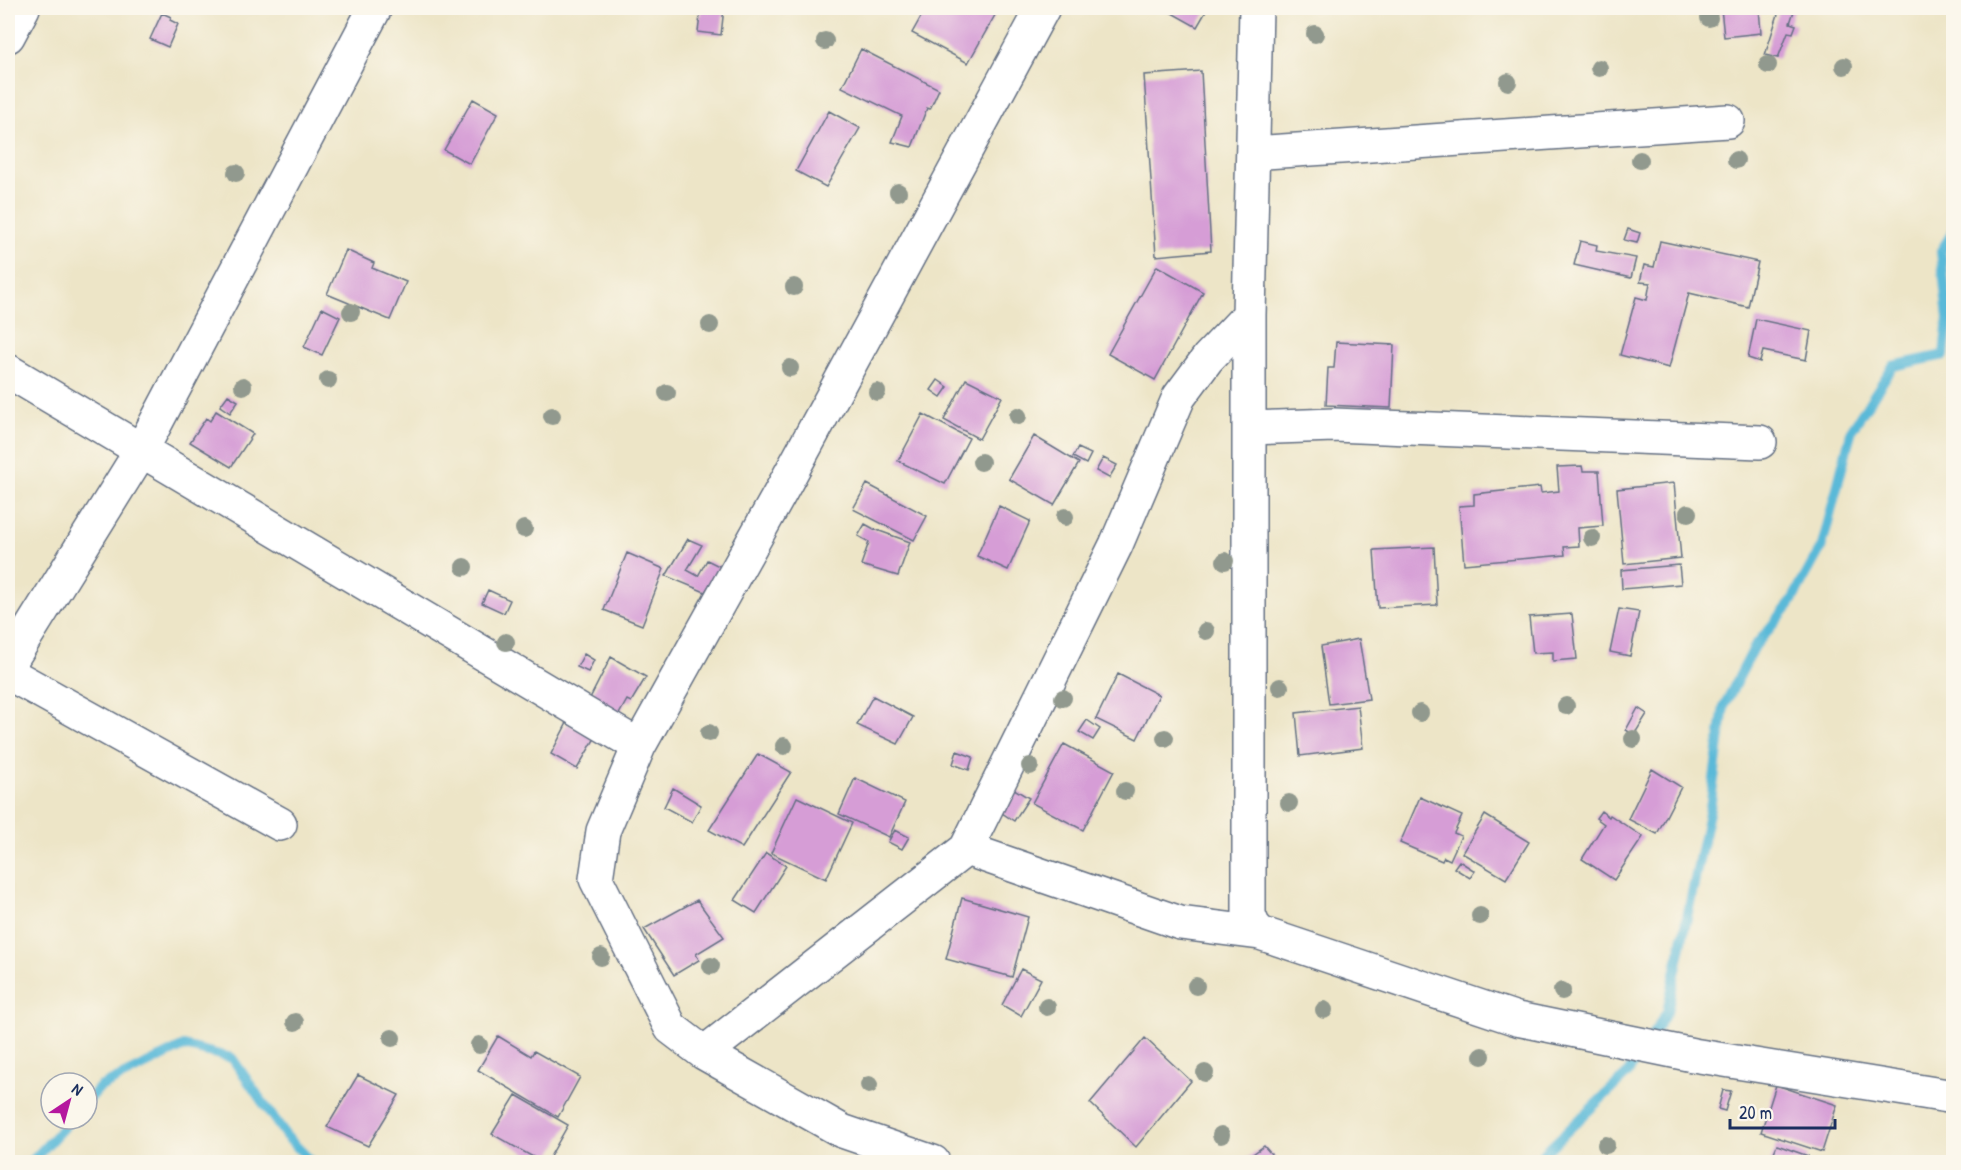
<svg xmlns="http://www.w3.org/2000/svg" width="1961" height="1170" font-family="'Patrick Hand',sans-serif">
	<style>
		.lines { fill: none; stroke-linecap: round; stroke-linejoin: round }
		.stream { stroke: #5ab9d8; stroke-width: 10 }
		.building { fill: #d69dd6 }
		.street-casing { stroke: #646f83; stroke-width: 36 }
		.street { stroke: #fff; stroke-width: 33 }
		.tree { fill: #91998e }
	</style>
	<rect width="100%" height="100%" fill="#fbf7ec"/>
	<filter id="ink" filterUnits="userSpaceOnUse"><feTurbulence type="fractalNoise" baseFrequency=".0167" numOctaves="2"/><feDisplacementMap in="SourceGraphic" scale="12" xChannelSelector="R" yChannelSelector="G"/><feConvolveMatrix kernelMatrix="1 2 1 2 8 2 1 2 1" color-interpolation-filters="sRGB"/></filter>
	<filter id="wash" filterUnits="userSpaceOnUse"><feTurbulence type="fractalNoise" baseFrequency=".008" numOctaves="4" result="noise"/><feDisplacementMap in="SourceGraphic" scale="24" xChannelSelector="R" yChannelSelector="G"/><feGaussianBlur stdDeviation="1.35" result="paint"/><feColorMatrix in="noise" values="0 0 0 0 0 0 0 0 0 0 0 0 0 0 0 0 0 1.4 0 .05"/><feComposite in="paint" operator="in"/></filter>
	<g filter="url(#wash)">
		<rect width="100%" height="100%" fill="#ede5c7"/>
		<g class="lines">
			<path class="stream" d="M 87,1102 L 100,1087 L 184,1046 L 232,1058 L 286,1136 L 312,1162
				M 29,1162 L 35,1158 L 71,1119
				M 1535,1162 L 1627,1074 L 1667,1012 L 1710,808 L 1724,706 L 1755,646 L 1790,604 L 1822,546 L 1852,429 L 1893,366 L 1944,355 L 1948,318 L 1941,251 L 1954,230"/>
		</g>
		<g id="blocks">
			<path class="building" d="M 701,8 L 724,8 L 721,35 L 698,32 Z
				M 926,8 L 999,8 L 968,63 L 912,33 Z
				M 1163,8 L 1208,8 L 1197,27 Z
				M 1721,8 L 1759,8 L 1761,33 L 1724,37 Z
				M 1780,8 L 1795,8 L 1790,23 L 1796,25 L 1793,33 L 1788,32 L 1778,58 L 1765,55 Z
				M 162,13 L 171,17 L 170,20 L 178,24 L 168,47 L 150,39 Z
				M 861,49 L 939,89 L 930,109 L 927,108 L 912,147 L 892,142 L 902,116 L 842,87 Z
				M 1201,71 L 1211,251 L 1156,256 L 1144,75 Z
				M 473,99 L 498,113 L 470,164 L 444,150 Z
				M 829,111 L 860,128 L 826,187 L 796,171 Z
				M 1628,229 L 1640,233 L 1637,243 L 1624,240 Z
				M 1580,241 L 1597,245 L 1596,251 L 1636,258 L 1631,278 L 1574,265 Z
				M 1660,241 L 1758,262 L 1748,307 L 1689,293 L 1669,368 L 1620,355 L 1636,297 L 1647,300 L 1650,283 L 1640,282 L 1644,265 L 1654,267 Z
				M 346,250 L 374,263 L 372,268 L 406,282 L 390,320 L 327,294 Z
				M 1157,266 L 1203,292 L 1155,380 L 1108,354 Z
				M 322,308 L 340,317 L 322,355 L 304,347 Z
				M 1756,319 L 1811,331 L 1806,360 L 1763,351 L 1760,362 L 1748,358 Z
				M 1336,342 L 1394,345 L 1391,408 L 1326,405 L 1328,368 L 1334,368 Z
				M 966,379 L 1002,397 L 979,439 L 944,420 Z
				M 938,380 L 948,387 L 941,397 L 931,390 Z
				M 228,395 L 238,401 L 230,413 L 220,406 Z
				M 216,411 L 253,434 L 231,467 L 190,442 L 206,418 L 210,421 Z
				M 923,414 L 969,438 L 945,484 L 898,461 Z
				M 1034,436 L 1079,463 L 1054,505 L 1009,479 Z
				M 1078,448 L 1091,454 L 1086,464 L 1073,457 Z
				M 1103,458 L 1117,465 L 1109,478 L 1096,471 Z
				M 1582,466 L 1583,471 L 1599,471 L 1603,526 L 1578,528 L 1579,546 L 1564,547 L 1565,555 L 1464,564 L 1459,506 L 1474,505 L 1474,494 L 1540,487 L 1541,493 L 1559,491 L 1557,467 Z
				M 1674,483 L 1681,558 L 1624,564 L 1617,489 Z
				M 867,484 L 927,516 L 914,540 L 853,509 Z
				M 999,506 L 1030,521 L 1008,570 L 977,556 Z
				M 865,524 L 874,529 L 910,542 L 898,576 L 861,565 L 869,542 L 858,536 Z
				M 688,539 L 702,545 L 687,570 L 698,576 L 707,560 L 721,567 L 705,592 L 666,576 Z
				M 1434,547 L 1437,605 L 1378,608 L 1374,550 Z
				M 627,553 L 664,569 L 642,625 L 604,610 Z
				M 1679,565 L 1681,584 L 1622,589 L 1621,570 Z
				M 488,590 L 510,600 L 504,613 L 482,603 Z
				M 1619,609 L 1639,612 L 1630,656 L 1610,652 Z
				M 1572,614 L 1577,659 L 1553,661 L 1553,652 L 1533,653 L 1529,617 Z
				M 1359,639 L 1369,699 L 1329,704 L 1321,646 Z
				M 584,654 L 594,660 L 588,672 L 577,667 Z
				M 611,657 L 646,677 L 631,702 L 627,700 L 613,725 L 585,708 Z
				M 1118,674 L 1159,695 L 1137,739 L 1096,719 Z
				M 873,696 L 913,717 L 898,744 L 857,725 Z
				M 1358,706 L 1363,748 L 1300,756 L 1296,713 Z
				M 1638,708 L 1647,714 L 1634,735 L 1626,730 Z
				M 1087,720 L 1100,729 L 1093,740 L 1079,732 Z
				M 567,723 L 595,738 L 577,769 L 551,754 Z
				M 1064,744 L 1114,771 L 1083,830 L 1032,803 Z
				M 957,751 L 973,757 L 969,770 L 953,764 Z
				M 758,754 L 791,772 L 742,848 L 709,830 Z
				M 1652,769 L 1681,787 L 1657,834 L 1628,819 Z
				M 855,778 L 905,802 L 889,837 L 839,814 Z
				M 1006,784 L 1029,798 L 1014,821 L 993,807 Z
				M 673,788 L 701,805 L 692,822 L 664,807 Z
				M 797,797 L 852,823 L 826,879 L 771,853 Z
				M 1420,797 L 1462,816 L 1454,833 L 1461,836 L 1450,860 L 1444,857 L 1442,861 L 1400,843 Z
				M 1601,811 L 1609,817 L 1610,815 L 1643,837 L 1614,880 L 1582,859 L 1604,824 L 1596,818 Z
				M 1485,815 L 1529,842 L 1506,879 L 1462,853 Z
				M 895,830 L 909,837 L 902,849 L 888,842 Z
				M 766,853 L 786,866 L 756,913 L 735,900 Z
				M 1459,861 L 1475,871 L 1470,878 L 1454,868 Z
				M 962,898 L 1028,917 L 1012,977 L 946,959 Z
				M 697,900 L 724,937 L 696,954 L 699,960 L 674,975 L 644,929 Z
				M 1021,969 L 1041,979 L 1021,1016 L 1002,1005 Z
				M 498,1036 L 531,1056 L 534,1051 L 580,1077 L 558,1117 L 478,1070 Z
				M 1145,1038 L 1191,1081 L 1136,1147 L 1090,1103 Z
				M 358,1075 L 399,1095 L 368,1146 L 327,1127 Z
				M 1776,1085 L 1837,1105 L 1822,1152 L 1761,1132 Z
				M 1723,1090 L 1731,1091 L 1725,1111 L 1718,1109 Z
				M 516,1095 L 568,1125 L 547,1162 L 542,1162 L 492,1134 Z
				M 1777,1145 L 1808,1156 L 1805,1162 L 1770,1162 Z
				M 1264,1146 L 1278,1162 L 1242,1162 Z"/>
		</g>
	</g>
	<g filter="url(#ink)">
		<use href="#blocks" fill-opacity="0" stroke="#646f83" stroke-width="1.5"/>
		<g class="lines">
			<defs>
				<path id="street" d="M 1256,8 L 1249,315 L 1249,915 L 1253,925 L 1260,933 L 1517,1019 L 1693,1055 L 1954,1097
					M 8,36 L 23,8
					M 1253,153 L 1728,121
					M 8,371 L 639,746
					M 1249,428 L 1334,425 L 1760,442
					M 8,665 L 141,451 L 375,8
					M 8,673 L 280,824
					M 966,849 L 1180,923 L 1260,933
					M 704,1053 L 966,849 L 1116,545 L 1179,397 L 1208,358 L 1249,315
					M 933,1162 L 842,1131 L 704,1053 L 671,1028 L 596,879 L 603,831 L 639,746 L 779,495 L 1043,8"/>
			</defs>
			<use href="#street" class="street-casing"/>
			<use href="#street" class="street"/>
		</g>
		<g class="tree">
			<circle cx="1709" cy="18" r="9"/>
			<circle cx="1315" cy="34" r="9"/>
			<circle cx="825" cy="41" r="9"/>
			<circle cx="1768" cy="65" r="9"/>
			<circle cx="1844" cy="66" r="9"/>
			<circle cx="1599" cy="68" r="9"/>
			<circle cx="1508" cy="82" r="9"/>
			<circle cx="1640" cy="160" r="9"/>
			<circle cx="1736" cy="160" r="9"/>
			<circle cx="236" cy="173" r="9"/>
			<circle cx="898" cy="192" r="9"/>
			<circle cx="794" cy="287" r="9"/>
			<circle cx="351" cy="312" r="9"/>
			<circle cx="710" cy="325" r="9"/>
			<circle cx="790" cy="368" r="9"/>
			<circle cx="328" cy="380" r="9"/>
			<circle cx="243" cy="386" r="9"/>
			<circle cx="877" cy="392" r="9"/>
			<circle cx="667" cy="393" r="9"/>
			<circle cx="552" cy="416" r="9"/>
			<circle cx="1018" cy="416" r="9"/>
			<circle cx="981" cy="462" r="9"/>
			<circle cx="1688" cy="513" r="9"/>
			<circle cx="1065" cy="517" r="9"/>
			<circle cx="524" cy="529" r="9"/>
			<circle cx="1592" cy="538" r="9"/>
			<circle cx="1225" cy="561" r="9"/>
			<circle cx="464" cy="567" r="9"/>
			<circle cx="1206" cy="631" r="9"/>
			<circle cx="506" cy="642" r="9"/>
			<circle cx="1280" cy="687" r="9"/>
			<circle cx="1063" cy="698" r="9"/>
			<circle cx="1566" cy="706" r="9"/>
			<circle cx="1420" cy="713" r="9"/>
			<circle cx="709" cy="733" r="9"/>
			<circle cx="1165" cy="738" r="9"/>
			<circle cx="1633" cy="739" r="9"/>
			<circle cx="784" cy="746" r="9"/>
			<circle cx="1030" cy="766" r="9"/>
			<circle cx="1125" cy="791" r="9"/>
			<circle cx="1289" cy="803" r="9"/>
			<circle cx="1480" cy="916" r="9"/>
			<circle cx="601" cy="957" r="9"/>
			<circle cx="711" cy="966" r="9"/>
			<circle cx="1196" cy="986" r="9"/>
			<circle cx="1562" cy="991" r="9"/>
			<circle cx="1047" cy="1007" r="9"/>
			<circle cx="1324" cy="1010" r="9"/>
			<circle cx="295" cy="1022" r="9"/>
			<circle cx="392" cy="1038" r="9"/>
			<circle cx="479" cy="1045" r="9"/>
			<circle cx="1482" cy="1056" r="9"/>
			<circle cx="1205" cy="1073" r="9"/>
			<circle cx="869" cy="1085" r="9"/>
			<circle cx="1221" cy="1135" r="9"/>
			<circle cx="1606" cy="1145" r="9"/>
		</g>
	</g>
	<rect width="1961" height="1170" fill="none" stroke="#fbf7ec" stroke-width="30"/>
	<g transform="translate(69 1101) rotate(36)"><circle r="28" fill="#fbf7ec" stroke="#a1a7b3" stroke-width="1.5"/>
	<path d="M0-4.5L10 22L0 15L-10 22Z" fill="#b5179e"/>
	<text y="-9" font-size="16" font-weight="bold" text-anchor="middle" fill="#1b2f5e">N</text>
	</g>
	<path d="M1730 1119v9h105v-9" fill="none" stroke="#1b2f5e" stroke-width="3"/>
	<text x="1739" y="1119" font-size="18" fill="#1b2f5e" stroke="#fbf7ec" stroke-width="4.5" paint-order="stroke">20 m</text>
</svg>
